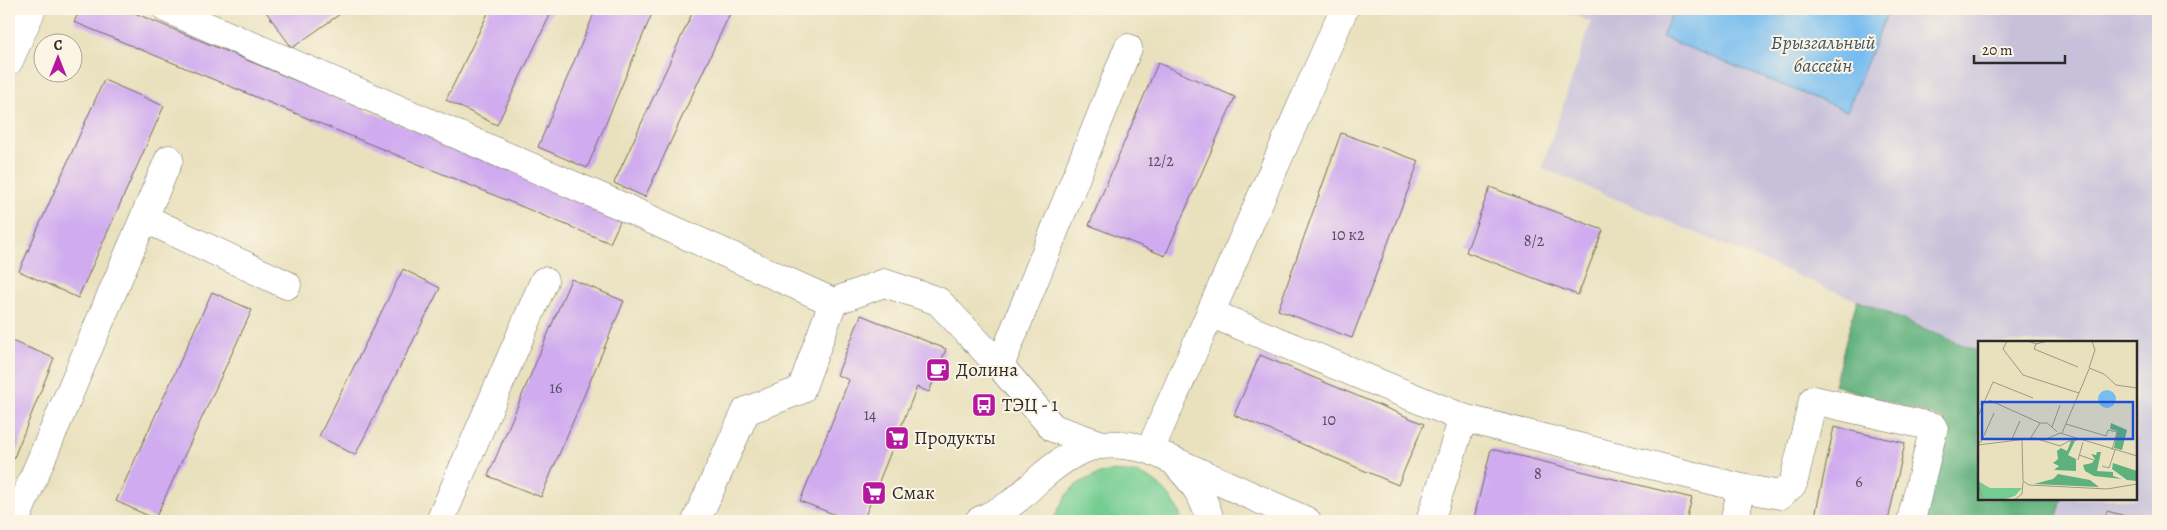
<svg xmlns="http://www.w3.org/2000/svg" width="2167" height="530" font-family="Alegreya,serif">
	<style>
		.industrial { fill: #c6c0da }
		.green { fill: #73cd93; stroke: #4f7c5f }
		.forest { fill: #5eb07d; stroke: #446e54 }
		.water { fill: #78bdef; stroke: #52748d }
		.building { fill: #d0abef }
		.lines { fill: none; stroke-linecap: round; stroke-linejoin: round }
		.minor-casing { stroke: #6e6b5e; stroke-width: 29 }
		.minor { stroke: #fff; stroke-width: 28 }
		.labels { text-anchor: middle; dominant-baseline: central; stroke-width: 4; stroke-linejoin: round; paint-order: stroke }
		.number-label { font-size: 16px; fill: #544b5c }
		.poi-label { font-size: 19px; fill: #2b2b2b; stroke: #fcf5e5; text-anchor: start }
		.water-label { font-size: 20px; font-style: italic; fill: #425766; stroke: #fcf5e5 }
		.inset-road { fill: none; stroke: #9d9883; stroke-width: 1 }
		.view { fill: #1d4ed8; fill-opacity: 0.15; stroke: #1d4ed8; stroke-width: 2.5 }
		.inset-edge { fill: none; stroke: #2b2b2b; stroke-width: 2.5 }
	</style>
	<rect width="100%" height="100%" fill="#fcf5e5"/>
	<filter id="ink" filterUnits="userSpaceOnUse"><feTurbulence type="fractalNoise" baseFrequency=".02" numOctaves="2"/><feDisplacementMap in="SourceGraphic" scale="10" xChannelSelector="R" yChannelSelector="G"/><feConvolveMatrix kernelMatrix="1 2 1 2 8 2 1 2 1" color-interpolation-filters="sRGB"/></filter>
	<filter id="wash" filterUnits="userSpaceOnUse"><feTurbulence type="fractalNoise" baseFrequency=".0096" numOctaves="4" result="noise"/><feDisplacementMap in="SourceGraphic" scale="20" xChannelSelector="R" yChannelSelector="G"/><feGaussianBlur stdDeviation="1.12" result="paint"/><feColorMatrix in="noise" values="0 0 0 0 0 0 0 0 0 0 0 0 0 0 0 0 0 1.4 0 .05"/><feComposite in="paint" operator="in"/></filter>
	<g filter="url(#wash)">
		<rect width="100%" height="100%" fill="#e9e1be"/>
		<path class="industrial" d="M 1559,9 L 2158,9 L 2158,521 L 2056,521 L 2062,499 L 2136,499 L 2136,342 L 1980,342 L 1979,352 L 1542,168 L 1591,22 Z"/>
		<path class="green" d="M 1110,471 C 1119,472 1132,471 1142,475 C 1161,482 1177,502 1182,521 L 1053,521 C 1069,487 1073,482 1110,471 Z"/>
		<path class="forest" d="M 1857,300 L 1979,352 L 1980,499 L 2062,499 L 2056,521 L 1922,521 L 1944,419 L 1834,385 Z"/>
		<path class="water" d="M 1674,9 L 1889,9 L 1847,111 L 1662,37 Z"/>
		<g id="blocks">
			<path class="building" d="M 80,9 L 125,9 L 622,217 L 610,243 L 74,22 Z
				M 264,9 L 347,9 L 292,48 Z
				M 490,9 L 553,9 L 497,125 L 446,100 Z
				M 596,9 L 654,9 L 587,168 L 538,147 Z
				M 694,9 L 732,9 L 645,197 L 614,183 Z
				M 1158,63 L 1235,97 L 1165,256 L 1089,225 Z
				M 104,80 L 164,106 L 78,298 L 19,271 Z
				M 1341,133 L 1419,161 L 1352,338 L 1278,310 Z
				M 1490,187 L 1603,230 L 1578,295 L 1466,252 Z
				M 403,269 L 440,288 L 355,455 L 319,436 Z
				M 571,279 L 624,301 L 541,497 L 488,476 Z
				M 212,292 L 252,310 L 155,519 L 116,501 Z
				M 861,315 L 946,349 L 929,392 L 917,387 L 863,521 L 851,521 L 800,501 L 849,380 L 837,375 Z
				M 9,340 L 54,358 L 9,470 Z
				M 1260,355 L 1424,424 L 1398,485 L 1234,415 Z
				M 1834,427 L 1905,443 L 1888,521 L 1814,521 Z
				M 1491,449 L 1692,498 L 1686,521 L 1487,521 L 1474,518 Z
				M 2107,511 L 2143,521 L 2104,521 Z
				M 1789,518 L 1803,520 L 1803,521 L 1788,521 Z"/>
		</g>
	</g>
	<g filter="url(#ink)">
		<use href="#blocks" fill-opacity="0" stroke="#6e6b5e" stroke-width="1"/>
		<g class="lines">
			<defs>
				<path id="minor" d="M 167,9 L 619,205 L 833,302
					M 9,61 L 32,9
					M 144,218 L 287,285
					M 1210,313 L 1463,418 L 1742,488 L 1780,495 L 1793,484 L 1813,400 L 1934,427 L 1911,521
					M 1099,444 L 1053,428 L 1000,366 L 1128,48
					M 1150,450 L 1344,9
					M 1178,466 C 1194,483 1205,498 1210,521
					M 15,521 L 169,159
					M 440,521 L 544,281
					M 696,521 L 746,411 L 801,390 L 833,302 L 884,283 L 938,301 L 1000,366
					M 979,521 C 989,516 1000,511 1009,505 C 1020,498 1029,488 1038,480 C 1076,446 1100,437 1150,450 L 1307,521
					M 1430,521 L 1463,418
					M 1734,521 L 1742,488"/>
			</defs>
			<use href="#minor" class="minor-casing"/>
			<use href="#minor" class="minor"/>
		</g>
	</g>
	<defs>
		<symbol id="cafe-square" viewBox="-11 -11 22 22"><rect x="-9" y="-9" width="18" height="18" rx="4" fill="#b5179e" stroke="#fcf5e5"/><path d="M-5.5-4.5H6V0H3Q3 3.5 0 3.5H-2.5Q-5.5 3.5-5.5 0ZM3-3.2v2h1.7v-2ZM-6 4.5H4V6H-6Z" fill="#fff"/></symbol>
		<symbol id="bus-square" viewBox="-11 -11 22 22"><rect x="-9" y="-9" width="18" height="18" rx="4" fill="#b5179e" stroke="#fcf5e5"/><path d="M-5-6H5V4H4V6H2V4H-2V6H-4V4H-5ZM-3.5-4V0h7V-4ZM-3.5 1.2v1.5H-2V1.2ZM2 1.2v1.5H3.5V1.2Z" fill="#fff"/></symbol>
		<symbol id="supermarket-square" viewBox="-11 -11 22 22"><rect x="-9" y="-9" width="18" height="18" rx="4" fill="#b5179e" stroke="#fcf5e5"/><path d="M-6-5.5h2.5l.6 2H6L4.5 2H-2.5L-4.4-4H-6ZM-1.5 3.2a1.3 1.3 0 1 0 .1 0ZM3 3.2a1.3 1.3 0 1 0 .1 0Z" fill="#fff"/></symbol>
	</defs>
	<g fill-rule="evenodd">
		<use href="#cafe-square" x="924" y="356" width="28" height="28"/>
		<use href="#bus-square" x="970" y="391" width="28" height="28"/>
		<use href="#supermarket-square" x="883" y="424" width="28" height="28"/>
		<use href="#supermarket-square" x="860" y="479" width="28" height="28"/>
	</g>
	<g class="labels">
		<g class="number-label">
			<text x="1161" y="161">12/2</text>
			<text x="1348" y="235">10 к2</text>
			<text x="1534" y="241">8/2</text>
			<text x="556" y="388">16</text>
			<text x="870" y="415">14</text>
			<text x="1329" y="420">10</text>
			<text x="1538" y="474">8</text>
			<text x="1859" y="482">6</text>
		</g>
		<g class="poi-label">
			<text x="956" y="370">Долина</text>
			<text x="1002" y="405">ТЭЦ - 1</text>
			<text x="914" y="438">Продукты</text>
			<text x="892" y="493">Смак</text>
		</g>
		<g class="water-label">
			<text x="1823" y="42">Брызгальный<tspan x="1823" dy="23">бассейн</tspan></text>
		</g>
	</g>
	<g transform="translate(1978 341)">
		<rect width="159" height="159" fill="#e9e1be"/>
		<path d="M 0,140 L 12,147 L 44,147 L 37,155 L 24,159 L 0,159 Z" fill="#73cd93"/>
		<path d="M 133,82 L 149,89 L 144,109 L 136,107 L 139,90 L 132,88 ZM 93,100 L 97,100 L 90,114 L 98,118 L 98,130 L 76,129 L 81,125 L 75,122 L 80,118 L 79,110 L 83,107 L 89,110 ZM 119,111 L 123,111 L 119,130 L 135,131 L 135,135 L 144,138 L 116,135 L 107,130 L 105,124 L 114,122 L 117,118 L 113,113 L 118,114 ZM 135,122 L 159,130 L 159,140 L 149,139 L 134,128 ZM 80,133 L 112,139 L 121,146 L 56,143 L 75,138 Z" fill="#5eb07d"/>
		<path d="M120 58a9 9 0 1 1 18 0a9 9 0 1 1-18 0Z" fill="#78bdef"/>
		<path class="inset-road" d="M 29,0 L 25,8 L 45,34 L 101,52 L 84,92M 50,0 L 58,3 L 70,0M 114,0 L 117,9 L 111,27 L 126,33 L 138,44 L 159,47M 58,3 L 56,8 L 100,26M 101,52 L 111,28M 11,59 L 62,82M 0,75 L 15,41 L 55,57M 88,83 L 128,95 L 130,89 L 139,91 L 134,109M 79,91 L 74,86 L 82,64M 52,98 L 62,82 L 69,82 L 74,86M 44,99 L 45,140 L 51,144 L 129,148 L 159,143M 66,99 L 82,92 L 159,115M 33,100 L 42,80M 0,101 L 3,101 L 16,72M 0,104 L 56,97 L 82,105 L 91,100 L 99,99M 101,114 L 116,119M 100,119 L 105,101M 124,125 L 131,127 L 137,109M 0,142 L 5,159M 36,159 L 44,153 L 45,141"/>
		<path class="view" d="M 4,61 L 155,61 L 155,98 L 4,98 Z"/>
		<rect width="159" height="159" class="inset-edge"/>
	</g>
	<rect width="2167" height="530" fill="none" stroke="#fcf5e5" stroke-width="30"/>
	<g transform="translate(58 58)"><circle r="24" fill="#fcf5e5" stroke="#a8a49b"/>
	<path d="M0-4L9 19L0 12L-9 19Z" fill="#b5179e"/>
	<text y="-8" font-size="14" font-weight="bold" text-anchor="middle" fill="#2b2b2b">С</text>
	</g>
	<path d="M1974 55v8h91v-8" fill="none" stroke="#2b2b2b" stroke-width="2.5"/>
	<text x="1982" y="55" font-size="15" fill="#2b2b2b" stroke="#fcf5e5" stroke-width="4" paint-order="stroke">20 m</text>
</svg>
